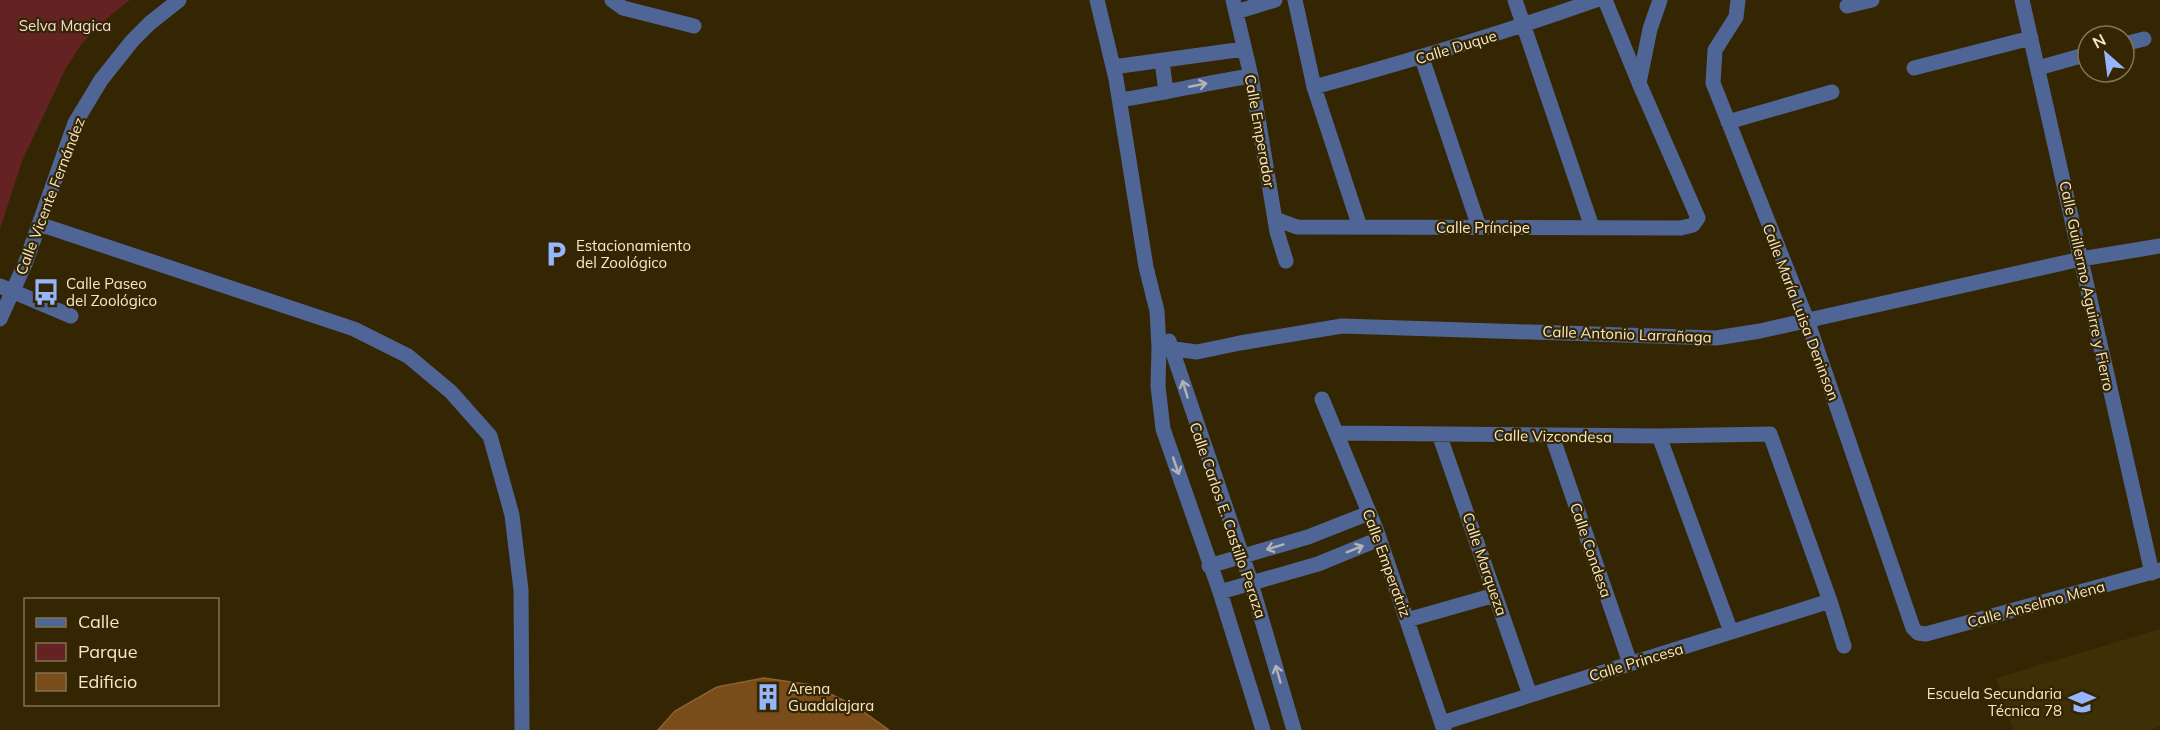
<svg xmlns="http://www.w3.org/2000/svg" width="2160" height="730" font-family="Mulish,sans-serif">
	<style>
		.built { fill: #3f2f06 }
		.green { fill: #642322 }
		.building { fill: #7a4c19; stroke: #906130; stroke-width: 1.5 }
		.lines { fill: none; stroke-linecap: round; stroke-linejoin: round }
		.minor { stroke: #4f6595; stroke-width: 15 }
		.minor-bridge { stroke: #4f6595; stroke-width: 15 }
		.oneway { stroke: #b3b3b3 }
		.labels { text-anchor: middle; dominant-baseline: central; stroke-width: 4.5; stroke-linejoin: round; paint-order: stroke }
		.park-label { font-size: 15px; fill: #f4d9d7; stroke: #342603 }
		.street-label { font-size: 15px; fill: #f6e7c7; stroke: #342603 }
		.poi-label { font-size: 15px; fill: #f6e7c7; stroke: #342603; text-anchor: start }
	</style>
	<rect width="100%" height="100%" fill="#342603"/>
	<path class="built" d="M 2160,629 L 2160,726 L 2151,730 L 2013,730 L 1996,678 Z"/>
	<path class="green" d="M 0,0 L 130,0 L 112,14 L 82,43 L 65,70 L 22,161 L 0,229 Z"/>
	<path class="building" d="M 764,678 L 812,685 L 855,706 L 889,730 L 658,730 L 675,711 L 717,687 Z"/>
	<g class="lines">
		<path class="minor" d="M 612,0 L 623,8 L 694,26
			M 1097,0 L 1116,79 L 1146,267 L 1157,311 L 1159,347 L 1158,386 L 1163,429 L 1220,592 L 1263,730
			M 1233,0 L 1251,76 L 1277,232 L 1286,261
			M 1295,0 L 1314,87 L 1360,227
			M 1515,0 L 1592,227
			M 1738,0 L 1736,17 L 1715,50 L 1713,83 L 1807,320 L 1913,628 L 1918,633 L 1926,634 L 2160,570
			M 2022,0 L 2152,573
			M 1847,6 L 1872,0
			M 1236,12 L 1275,0
			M 2124,44 L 2144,39
			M 1422,58 L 1479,227
			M 1162,61 L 1166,92
			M 1113,67 L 1244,49
			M 1914,68 L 2031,38
			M 2038,68 L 2088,54
			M 1639,83 L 1650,29 L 1660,0
			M 1314,87 C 1409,61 1503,33 1596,0
			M 1120,100 C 1164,93 1207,83 1251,76
			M 1728,122 L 1832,92
			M 1275,219 L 1297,227 L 1681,228 L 1693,225 L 1698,218 L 1639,83 L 1605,0
			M 39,224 L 354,329 L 408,356 L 451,392 L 490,436 L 512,515 L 521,590 L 522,730
			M 0,319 L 25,264 L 75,123 L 101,80 L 132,41 L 150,23 L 179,0
			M 1169,341 L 1249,576 L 1294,730
			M 1159,347 L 1197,352 L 1240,343 L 1342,326 L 1716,338 L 1760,331 L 2081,259 L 2160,246
			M 1322,399 L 1376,529 L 1444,730
			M 1336,433 L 1659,436 L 1770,434 L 1830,601 L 1844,646
			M 1439,434 L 1530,695
			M 1552,436 L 1630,663
			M 1659,436 L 1731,632
			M 1209,566 L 1308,537 L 1369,513
			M 1220,592 L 1318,564 L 1379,539
			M 1407,620 L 1495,595
			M 1442,723 L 1830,601"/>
		<path class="minor-bridge" d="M 0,286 L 71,316"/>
	</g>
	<defs><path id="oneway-shaft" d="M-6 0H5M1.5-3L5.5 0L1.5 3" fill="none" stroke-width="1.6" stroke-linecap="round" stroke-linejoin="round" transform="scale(1.5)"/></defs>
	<g class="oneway">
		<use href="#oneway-shaft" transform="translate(1198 85) rotate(-11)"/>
		<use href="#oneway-shaft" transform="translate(1185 389) rotate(-107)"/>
		<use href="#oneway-shaft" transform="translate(1176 466) rotate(71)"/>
		<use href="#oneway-shaft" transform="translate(1275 547) rotate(163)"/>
		<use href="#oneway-shaft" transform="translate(1355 549) rotate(-22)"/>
		<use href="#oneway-shaft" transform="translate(1278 674) rotate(-106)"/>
	</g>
	<defs>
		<symbol id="parking-bare" viewBox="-9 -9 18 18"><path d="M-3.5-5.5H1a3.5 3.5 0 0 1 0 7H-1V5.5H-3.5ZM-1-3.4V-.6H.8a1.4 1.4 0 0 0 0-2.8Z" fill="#95b6fd" stroke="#342603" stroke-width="2.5" paint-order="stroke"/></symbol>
		<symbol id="bus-bare" viewBox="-9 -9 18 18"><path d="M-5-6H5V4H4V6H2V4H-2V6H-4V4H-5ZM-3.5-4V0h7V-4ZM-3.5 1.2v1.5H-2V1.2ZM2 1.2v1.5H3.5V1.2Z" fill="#95b6fd" stroke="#342603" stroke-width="2.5" paint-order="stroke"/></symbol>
		<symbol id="building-bare" viewBox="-9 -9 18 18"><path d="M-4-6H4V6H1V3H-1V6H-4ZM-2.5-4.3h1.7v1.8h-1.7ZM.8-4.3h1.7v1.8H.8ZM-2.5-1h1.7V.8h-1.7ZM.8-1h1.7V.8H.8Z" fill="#95b6fd" stroke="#342603" stroke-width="2.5" paint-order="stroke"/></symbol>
		<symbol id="school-bare" viewBox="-9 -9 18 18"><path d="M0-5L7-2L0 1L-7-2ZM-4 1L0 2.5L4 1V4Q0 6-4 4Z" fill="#95b6fd" stroke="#342603" stroke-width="2.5" paint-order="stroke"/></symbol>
	</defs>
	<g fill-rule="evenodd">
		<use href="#parking-bare" x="537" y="235" width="38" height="38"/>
		<use href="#bus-bare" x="27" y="273" width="38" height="38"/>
		<use href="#building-bare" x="749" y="678" width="38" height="38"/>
		<use href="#school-bare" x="2063" y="683" width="38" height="38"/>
	</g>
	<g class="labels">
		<g class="park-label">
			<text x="65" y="25">Selva Magica</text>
		</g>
		<g class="street-label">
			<text transform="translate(1456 47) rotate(-17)">Calle Duque</text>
			<text transform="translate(1260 131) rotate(80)">Calle Emperador</text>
			<text transform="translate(50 196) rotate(-69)">Calle Vicente Fernández</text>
			<text x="1483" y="227">Calle Príncipe</text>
			<text transform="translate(2087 286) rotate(78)">Calle Guillermo Aguirre y Fierro</text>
			<text transform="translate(1801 312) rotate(69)">Calle María Luisa Deninson</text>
			<text transform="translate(1627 334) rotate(2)">Calle Antonio Larrañaga</text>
			<text transform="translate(1553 436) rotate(1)">Calle Vizcondesa</text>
			<text transform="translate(1228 520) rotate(71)">Calle Carlos E. Castillo Peraza</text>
			<text transform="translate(1591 550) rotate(71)">Calle Condesa</text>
			<text transform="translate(1387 563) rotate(70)">Calle Emperatriz</text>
			<text transform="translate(1485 564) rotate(71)">Calle Marqueza</text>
			<text transform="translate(2036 604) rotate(-15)">Calle Anselmo Mena</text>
			<text transform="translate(1636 662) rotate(-17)">Calle Princesa</text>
		</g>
		<g class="poi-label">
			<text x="576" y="245">Estacionamiento<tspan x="576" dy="17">del Zoológico</tspan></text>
			<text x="66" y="283">Calle Paseo<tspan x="66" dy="17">del Zoológico</tspan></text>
			<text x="788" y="688">Arena<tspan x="788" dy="17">Guadalajara</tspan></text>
			<text x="2062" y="693" text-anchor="end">Escuela Secundaria<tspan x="2062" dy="17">Técnica 78</tspan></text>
		</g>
	</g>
	<rect x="24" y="598" width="195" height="108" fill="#342603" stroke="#827351" stroke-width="1.5"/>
	<rect x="36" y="618" width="30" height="9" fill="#4f6595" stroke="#827351" stroke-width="1.5"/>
	<text x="78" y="628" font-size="18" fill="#f6e7c7">Calle</text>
	<rect x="36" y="643" width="30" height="18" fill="#642322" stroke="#827351" stroke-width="1.5"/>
	<text x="78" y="658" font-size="18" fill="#f6e7c7">Parque</text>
	<rect x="36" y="673" width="30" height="18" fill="#7a4c19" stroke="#827351" stroke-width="1.5"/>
	<text x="78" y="688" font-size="18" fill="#f6e7c7">Edificio</text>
	<g transform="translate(2106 54) rotate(332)"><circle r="28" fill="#342603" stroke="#827351" stroke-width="1.5"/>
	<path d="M0-4.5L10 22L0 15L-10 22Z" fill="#95b6fd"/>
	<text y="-9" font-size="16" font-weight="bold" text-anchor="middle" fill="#f6e7c7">N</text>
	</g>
</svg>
